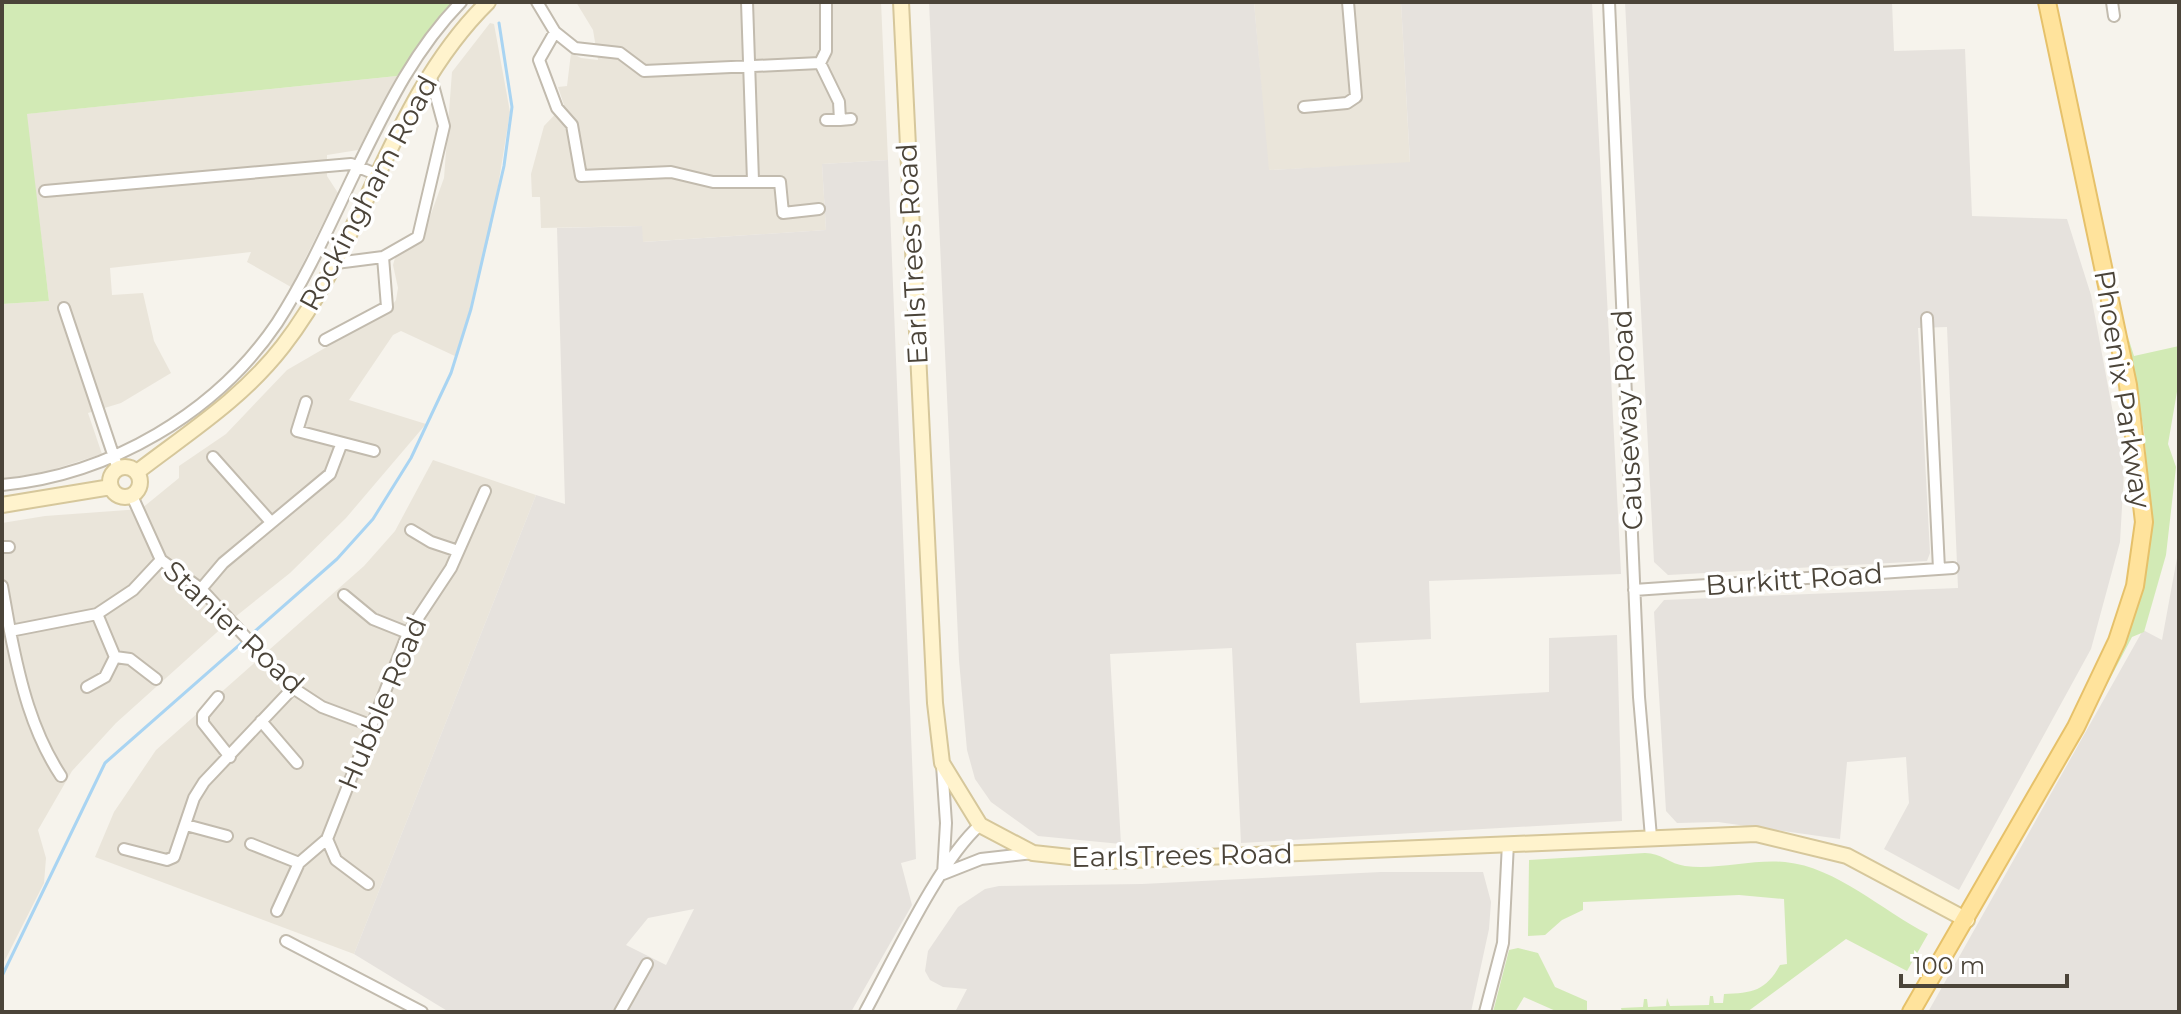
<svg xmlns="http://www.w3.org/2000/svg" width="2181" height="1014" font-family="Montserrat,sans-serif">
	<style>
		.residential { fill: #eae5da }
		.industrial { fill: #e6e2dd; fill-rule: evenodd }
		.green { fill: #d2eab5 }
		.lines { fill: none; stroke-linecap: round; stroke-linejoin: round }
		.stream { stroke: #a9d4f2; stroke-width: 3 }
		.street-casing { stroke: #c2bbae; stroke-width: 14 }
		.secondary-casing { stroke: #d6c79b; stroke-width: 18 }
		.primary-casing { stroke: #e6c16a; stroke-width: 20 }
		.street { stroke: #fff; stroke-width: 10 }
		.secondary { stroke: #fff3cd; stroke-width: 14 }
		.primary { stroke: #ffe39c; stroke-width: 16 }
		.labels { text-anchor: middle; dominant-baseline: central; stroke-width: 7; stroke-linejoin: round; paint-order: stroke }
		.street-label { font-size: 28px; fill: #4b4439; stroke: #fff }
	</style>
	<rect width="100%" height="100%" fill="#f6f3ec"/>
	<path class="residential" d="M 576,2 L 881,2 L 888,160 L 822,164 L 826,230 L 642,242 L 641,226 L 541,228 L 540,197 L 532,197 L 531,174 L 544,126 L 564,105 L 558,87 L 567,86 L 571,53 L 581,58 L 598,60 L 593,30 Z
		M 1254,2 L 1401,2 L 1410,163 L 1268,170 Z
		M 490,23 L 494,24 L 510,112 L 491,230 L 457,357 L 401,331 L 393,335 L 349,400 L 426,424 L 346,518 L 290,573 L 225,625 L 116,723 L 72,771 L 38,830 L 46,858 L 44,883 L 2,966 L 2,523 L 45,516 L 141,509 L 179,478 L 179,466 L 226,434 L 287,370 L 387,312 L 396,300 L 398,288 L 393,265 L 395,258 L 416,241 L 428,222 L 444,178 L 452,72 Z
		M 397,76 L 358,150 L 327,155 L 327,176 L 338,193 L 291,287 L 247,262 L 251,252 L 110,268 L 112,295 L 143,293 L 154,341 L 171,373 L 121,403 L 88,413 L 102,454 L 45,472 L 2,479 L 2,304 L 49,301 L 26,114 Z
		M 433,460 L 536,495 L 354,954 L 95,857 L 114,812 L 156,750 L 364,566 L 395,531 Z"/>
	<path class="industrial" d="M 929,2 L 1254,2 L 1269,170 L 1410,162 L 1401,2 L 1592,2 L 1621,574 L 1429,581 L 1431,639 L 1356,643 L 1360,703 L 1549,692 L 1549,638 L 1617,635 L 1622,821 L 1241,843 L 1232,648 L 1110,654 L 1121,844 L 1038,836 L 991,802 L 975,779 L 967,750 L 959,660 Z
		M 1625,2 L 1892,2 L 1894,51 L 1965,49 L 1972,216 L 2067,219 L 2091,295 L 2124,472 L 2120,542 L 2091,649 L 1959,890 L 1884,849 L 1909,803 L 1906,757 L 1847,762 L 1840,839 L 1718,822 L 1677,823 L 1666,811 L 1654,612 L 1664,600 L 1958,588 L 1947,327 L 1918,328 L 1930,553 L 1927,561 L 1668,575 L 1654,562 Z
		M 888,160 L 916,859 L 901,863 L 912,905 L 851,1012 L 449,1012 L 354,954 L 536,495 L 565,504 L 557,228 L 642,226 L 643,242 L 826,230 L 822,164 ZM 694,909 L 666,965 L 626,945 L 648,918 Z
		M 2179,547 L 2179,1012 L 1928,1012 L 2143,630 L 2162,640 Z
		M 1381,872 L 1483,872 L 1491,902 L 1489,929 L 1471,1012 L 955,1012 L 967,989 L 943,987 L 930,980 L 925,971 L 928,951 L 958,907 L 985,889 L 999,886 L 1142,884 Z"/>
	<path class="green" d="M 2,2 L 452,2 L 397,76 L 27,114 L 49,301 L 2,304 Z
		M 2128,337 L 2134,356 L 2179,346 L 2179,380 L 2168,444 L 2176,467 L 2166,555 L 2144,632 L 2132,637 L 2072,751 L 2061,756 L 2103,679 L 2150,508 L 2144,432 Z
		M 1645,853 C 1661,853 1670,864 1685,866 C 1718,870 1752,859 1785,862 C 1837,867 1882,911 1928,934 L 1907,971 L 1846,939 L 1747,1012 L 1622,1012 L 1621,1008 L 1643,1007 L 1644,999 L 1647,999 L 1648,1007 L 1666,1006 L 1667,998 L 1670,1006 L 1709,1005 L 1710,996 L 1713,996 L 1714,1003 L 1723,1003 L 1724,994 C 1752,993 1766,991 1780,965 L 1787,964 L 1784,899 L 1739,895 L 1583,902 L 1583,910 L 1562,920 L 1545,935 L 1528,936 L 1529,860 Z
		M 1518,948 L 1538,953 L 1555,987 L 1587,1001 L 1587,1010 L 1558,1012 L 1524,997 L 1515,1012 L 1493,1012 L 1509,950 Z"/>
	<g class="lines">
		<path class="stream" d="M 2,976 L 105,763 L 337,559 L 373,519 L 411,458 L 451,373 L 471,309 L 504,166 L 512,107 L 499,23"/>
		<defs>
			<path id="street" d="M 537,2 L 555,32 L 575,48 L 620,53 L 644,71 L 820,63 L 826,51 L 826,2
				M 747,2 L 753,181
				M 1609,2 L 1639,697 L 1651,837
				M 2112,2 L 2114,16
				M 555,32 L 539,60 L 557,108 L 572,125 L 581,176 L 671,172 L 713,182 L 780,182 L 783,213 L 819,209
				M 820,63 L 839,102 L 840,120 L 851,119
				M 1304,107 L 1347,103 L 1356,97 L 1348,2
				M 826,120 L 840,120
				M 45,191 L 351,164 L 378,175
				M 336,263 L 383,257 L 418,237 L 444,126 L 430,74
				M 64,308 L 118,469
				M 1927,318 L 1939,569
				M 325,340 L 387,307 L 383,257
				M 306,402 L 297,431 L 374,451
				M 213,457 L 271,522
				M 2,485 C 110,475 216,413 277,323 C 310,272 334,215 361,160 C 389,103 416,48 461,2
				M 132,496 L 161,560 L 201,589 L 293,688 L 322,707 L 370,725
				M 411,530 L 431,542 L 458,551
				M 2,547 L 9,547
				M 2,586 L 10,631 L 97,614 L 133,590 L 161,560
				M 201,589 L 223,563 L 330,474 L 341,445
				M 1634,590 L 1953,568
				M 344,595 L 373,619 L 408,633
				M 97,614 L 115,657
				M 10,631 C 20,682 32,732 61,776
				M 115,657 L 130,659 L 156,679
				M 87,687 L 105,677 L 115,657
				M 218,697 L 203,715 L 203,723 L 230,757
				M 261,721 L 297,763
				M 942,765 L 946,823 L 943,874 L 981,859 L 1033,853
				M 186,825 L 227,836
				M 327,839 L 336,860 L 368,884
				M 251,844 L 299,863
				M 124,849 L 167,860 L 174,857 L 194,798 L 204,782 L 293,688
				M 277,911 L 299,863 L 327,839 L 408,633 L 451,568 L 485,491
				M 286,941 L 422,1012
				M 620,1012 L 647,964
				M 865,1012 C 893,961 939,861 980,825
				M 1485,1012 L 1503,943 L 1508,843"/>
			<path id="secondary" d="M 901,2 L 935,703 L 942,763 L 980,825 L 1033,853 L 1107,861 L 1756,834 L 1847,856 L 1967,920
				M110 482a15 15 0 1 1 30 0a15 15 0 1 1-30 0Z
				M 137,472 C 189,432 242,399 283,346 C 365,240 391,97 488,2
				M 2,505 L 111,487"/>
			<path id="primary" d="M 1911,1012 L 2076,727 L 2117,641 L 2135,586 L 2144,522 L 2128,385 L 2047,2"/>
		</defs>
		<use href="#street" class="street-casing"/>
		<use href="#secondary" class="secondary-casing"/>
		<use href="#primary" class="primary-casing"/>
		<use href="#street" class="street"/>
		<use href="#secondary" class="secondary"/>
		<use href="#primary" class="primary"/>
	</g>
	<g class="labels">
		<g class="street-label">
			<text transform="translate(368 193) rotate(-62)">Rockingham Road</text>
			<text transform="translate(912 254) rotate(-93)">EarlsTrees Road</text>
			<text transform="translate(2123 389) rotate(81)">Phoenix Parkway</text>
			<text transform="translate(1627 420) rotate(-93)">Causeway Road</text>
			<text transform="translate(1794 579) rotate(-4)">Burkitt Road</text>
			<text transform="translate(234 627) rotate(43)">Stanier Road</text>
			<text transform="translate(382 703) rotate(-67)">Hubble Road</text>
			<text transform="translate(1182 855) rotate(-1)">EarlsTrees Road</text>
		</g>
	</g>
	<rect width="2181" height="1014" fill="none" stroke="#4b4439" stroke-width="8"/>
	<path d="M1901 974v12h166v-12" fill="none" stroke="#4b4439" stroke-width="4"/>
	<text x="1913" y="974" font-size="24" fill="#4b4439" stroke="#ffffff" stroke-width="6" paint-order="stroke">100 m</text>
</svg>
